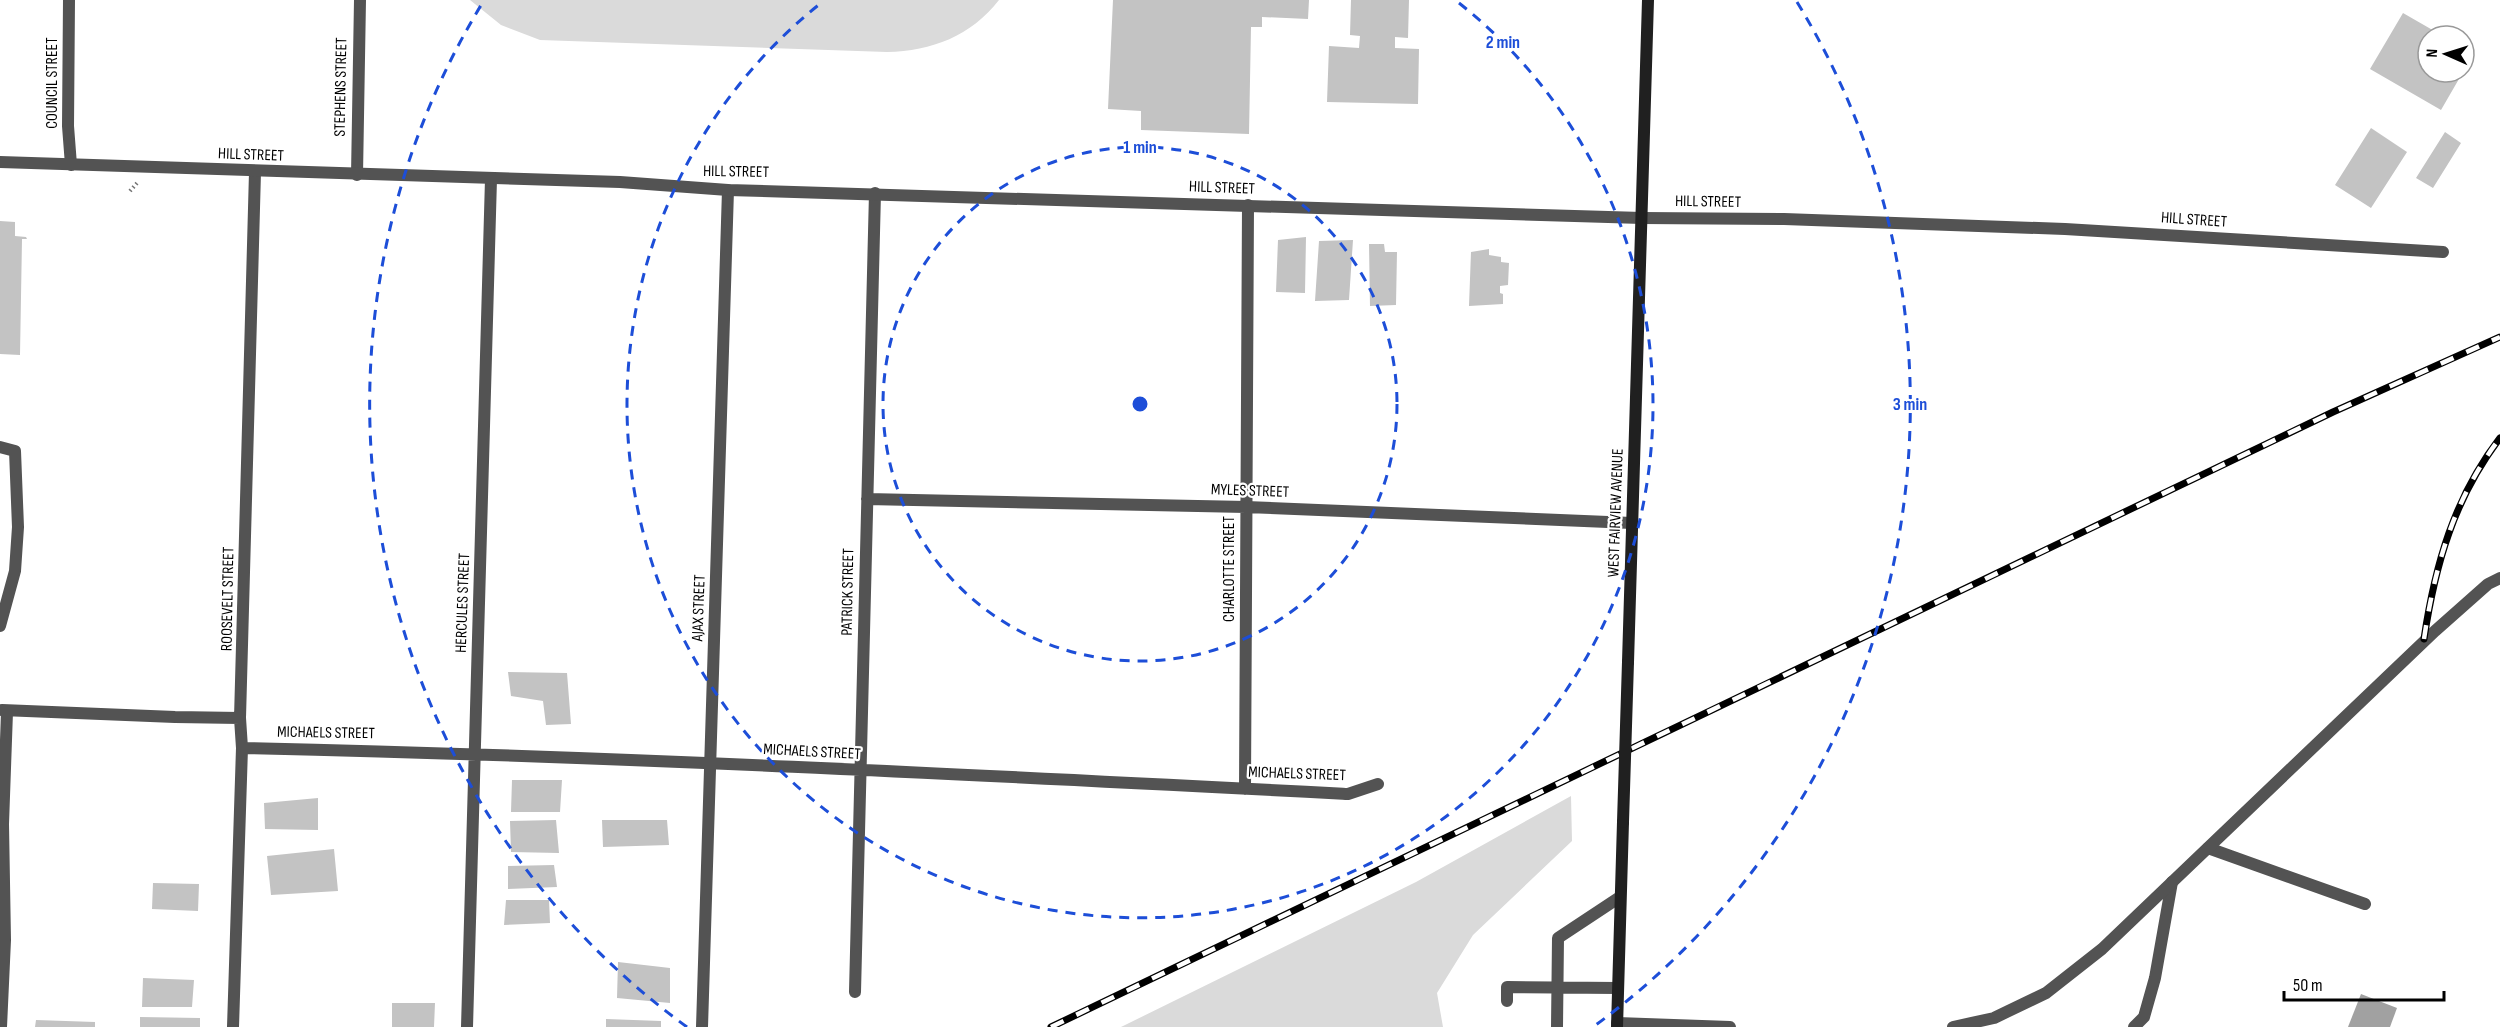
<svg xmlns="http://www.w3.org/2000/svg" width="2500" height="1027" font-family="'Sofia Sans Condensed',sans-serif">
	<style>
		.green { fill: #dadada }
		.water { fill: #a1a1a1 }
		.building { fill: #c3c3c3 }
		.lines { fill: none; stroke-linecap: round; stroke-linejoin: round }
		.path { stroke: #757575; stroke-width: 4; stroke-dasharray: 1.5 3; stroke-linecap: butt }
		.service { stroke: #535353; stroke-width: 12 }
		.minor { stroke: #535353; stroke-width: 12 }
		.tertiary { stroke: #535353; stroke-width: 12 }
		.secondary { stroke: #202020; stroke-width: 12 }
		.rail-casing { stroke: #000; stroke-width: 7 }
		.rail { stroke: #fff; stroke-width: 4.5; stroke-dasharray: 14; stroke-linecap: butt }
		.secondary-bridge { stroke: #202020; stroke-width: 12 }
		.ring { fill: none; stroke: #1d4ed8; stroke-width: 3; stroke-dasharray: 10 8 }
		.labels { text-anchor: middle; dominant-baseline: central; stroke-width: 4.5; stroke-linejoin: round; paint-order: stroke }
		.street-label { font-size: 16px; fill: #000; stroke: #fff }
		.centre { fill: #1d4ed8; stroke: #fff; stroke-width: 3 }
		.ring-label { font-size: 18px; text-anchor: middle; font-weight: bold; fill: #1d4ed8; stroke: #fff; stroke-width: 4.5; stroke-linejoin: round; paint-order: stroke }
	</style>
	<rect width="100%" height="100%" fill="#fff"/>
	<path class="green" d="M 470,0 L 999,0 C 971,36 932,51 887,52 L 540,40 L 501,25 Z
		M 1571,796 L 1572,841 L 1473,935 L 1437,993 L 1443,1027 L 1121,1027 L 1416,882 Z"/>
	<path class="water" d="M 2361,994 L 2397,1008 L 2390,1027 L 2348,1027 Z"/>
	<path class="building" d="M 1113,0 L 1309,0 L 1308,19 L 1262,17 L 1262,27 L 1251,27 L 1249,134 L 1141,130 L 1141,111 L 1108,109 Z
		M 1351,0 L 1409,0 L 1408,38 L 1395,37 L 1395,48 L 1419,49 L 1418,104 L 1327,102 L 1329,46 L 1359,48 L 1360,36 L 1350,35 Z
		M 2403,13 L 2443,36 L 2428,36 L 2428,72 L 2463,72 L 2441,110 L 2370,69 Z
		M 2464,48 L 2473,54 L 2464,70 Z
		M 2371,128 L 2407,152 L 2371,208 L 2335,185 Z
		M 2445,132 L 2461,143 L 2433,188 L 2416,178 Z
		M 0,221 L 15,222 L 15,236 L 26,237 L 27,239 L 22,239 L 20,355 L 0,354 Z
		M 1306,237 L 1305,293 L 1276,292 L 1278,240 Z
		M 1353,240 L 1349,300 L 1315,301 L 1319,241 Z
		M 1369,244 L 1384,244 L 1385,252 L 1397,252 L 1396,305 L 1370,306 Z
		M 1489,249 L 1489,255 L 1501,257 L 1501,262 L 1509,263 L 1508,285 L 1500,286 L 1500,293 L 1503,294 L 1503,304 L 1469,306 L 1471,252 Z
		M 508,672 L 567,673 L 571,724 L 546,725 L 543,701 L 511,696 Z
		M 512,780 L 562,780 L 560,812 L 511,812 Z
		M 318,798 L 318,830 L 265,829 L 264,803 Z
		M 556,820 L 559,853 L 511,852 L 510,821 Z
		M 602,820 L 667,820 L 669,845 L 603,847 Z
		M 334,849 L 338,891 L 271,895 L 267,856 Z
		M 554,865 L 557,887 L 508,889 L 508,866 Z
		M 153,883 L 199,884 L 198,911 L 152,909 Z
		M 506,900 L 549,900 L 550,923 L 504,925 Z
		M 618,962 L 670,968 L 670,1003 L 617,998 Z
		M 143,978 L 194,980 L 192,1007 L 142,1007 Z
		M 392,1003 L 435,1003 L 434,1027 L 392,1027 Z
		M 140,1017 L 200,1018 L 200,1027 L 140,1027 Z
		M 606,1019 L 661,1021 L 661,1027 L 606,1027 Z
		M 36,1020 L 95,1022 L 95,1027 L 35,1027 Z"/>
	<g class="lines">
		<path class="path" d="M 130,191 L 138,182"/>
		<path class="service" d="M 2208,848 L 2365,904
			M 1507,1001 L 1507,987 L 1618,988
			M 1557,1027 L 1558,938 L 1620,897
			M 2134,1027 L 2144,1017 L 2155,978 L 2172,882"/>
		<path class="minor" d="M 69,0 L 68,126 L 71,165
			M 357,175 L 360,0
			M 1642,218 L 1784,219 L 2065,229 L 2443,252
			M 0,447 L 15,451 L 18,527 L 15,571 L 0,626
			M 867,499 L 1246,507 L 1632,523
			M 2,710 L 175,717 L 240,718
			M 242,748 C 611,756 979,775 1348,794 L 1378,784
			M 1245,789 L 1248,205
			M 855,992 L 875,193
			M 1617,1023 L 1730,1027
			M 1,1027 L 5,940 L 3,824 L 7,712
			M 233,1027 L 242,748 L 240,718 L 255,172
			M 467,1027 L 491,179
			M 702,1027 L 728,190
			M 1953,1027 L 1994,1018 L 2046,993 L 2102,949 L 2435,631 L 2488,584 L 2500,578"/>
		<path class="tertiary" d="M 0,162 L 620,182 L 728,190 L 1642,218"/>
		<path class="secondary" d="M 1628,662 L 1648,0
			M 1617,1027 L 1623,822"/>
		<defs>
			<path id="rail" d="M 2424,639 C 2435,565 2454,498 2500,438
				M 1051,1027 L 2333,412 L 2500,337"/>
		</defs>
		<use href="#rail" class="rail-casing"/>
		<use href="#rail" class="rail"/>
		<path class="secondary-bridge" d="M 1623,822 L 1628,662"/>
	</g>
	<g class="ring">
		<circle cx="1140" cy="404" r="257"/>
		<path d="M1459 3A513 513 0 1 1 821 3"/>
		<path d="M687 1027A770 770 0 0 1 483 2M1797 2A770 770 0 0 1 1593 1027"/>
	</g>
	<g class="labels">
		<g class="street-label">
			<text transform="translate(52 83) rotate(-90)">COUNCIL STREET</text>
			<text transform="translate(341 87) rotate(-89)">STEPHENS STREET</text>
			<text transform="translate(251 155) rotate(2)">HILL STREET</text>
			<text transform="translate(736 172) rotate(1)">HILL STREET</text>
			<text transform="translate(1222 188) rotate(2)">HILL STREET</text>
			<text transform="translate(1708 202) rotate(1)">HILL STREET</text>
			<text transform="translate(2194 220) rotate(4)">HILL STREET</text>
			<text transform="translate(1250 491) rotate(2)">MYLES STREET</text>
			<text transform="translate(1616 513) rotate(-88)">WEST FAIRVIEW AVENUE</text>
			<text transform="translate(1229 569) rotate(-90)">CHARLOTTE STREET</text>
			<text transform="translate(848 592) rotate(-89)">PATRICK STREET</text>
			<text transform="translate(228 599) rotate(-89)">ROOSEVELT STREET</text>
			<text transform="translate(463 603) rotate(-88)">HERCULES STREET</text>
			<text transform="translate(699 608) rotate(-88)">AJAX STREET</text>
			<text transform="translate(326 733) rotate(1)">MICHAELS STREET</text>
			<text transform="translate(812 752) rotate(3)">MICHAELS STREET</text>
			<text transform="translate(1297 774) rotate(2)">MICHAELS STREET</text>
		</g>
	</g>
	<circle cx="1140" cy="404" r="9" class="centre"/>
	<g class="ring-label">
		<text x="1503" y="48">2 min</text>
		<text x="1140" y="153">1 min</text>
		<text x="1910" y="410">3 min</text>
	</g>
	<g transform="translate(2446 54) rotate(273)"><circle r="28" fill="#ffffff" stroke="#999999" stroke-width="1.5"/>
	<path d="M0-4.5L10 22L0 15L-10 22Z" fill="#000000"/>
	<text y="-9" font-size="16" font-weight="bold" text-anchor="middle" fill="#000000">N</text>
	</g>
	<path d="M2284 991v9h160v-9" fill="none" stroke="#000000" stroke-width="3"/>
	<text x="2293" y="991" font-size="18" fill="#000000" stroke="#ffffff" stroke-width="4.5" paint-order="stroke">50 m</text>
</svg>
